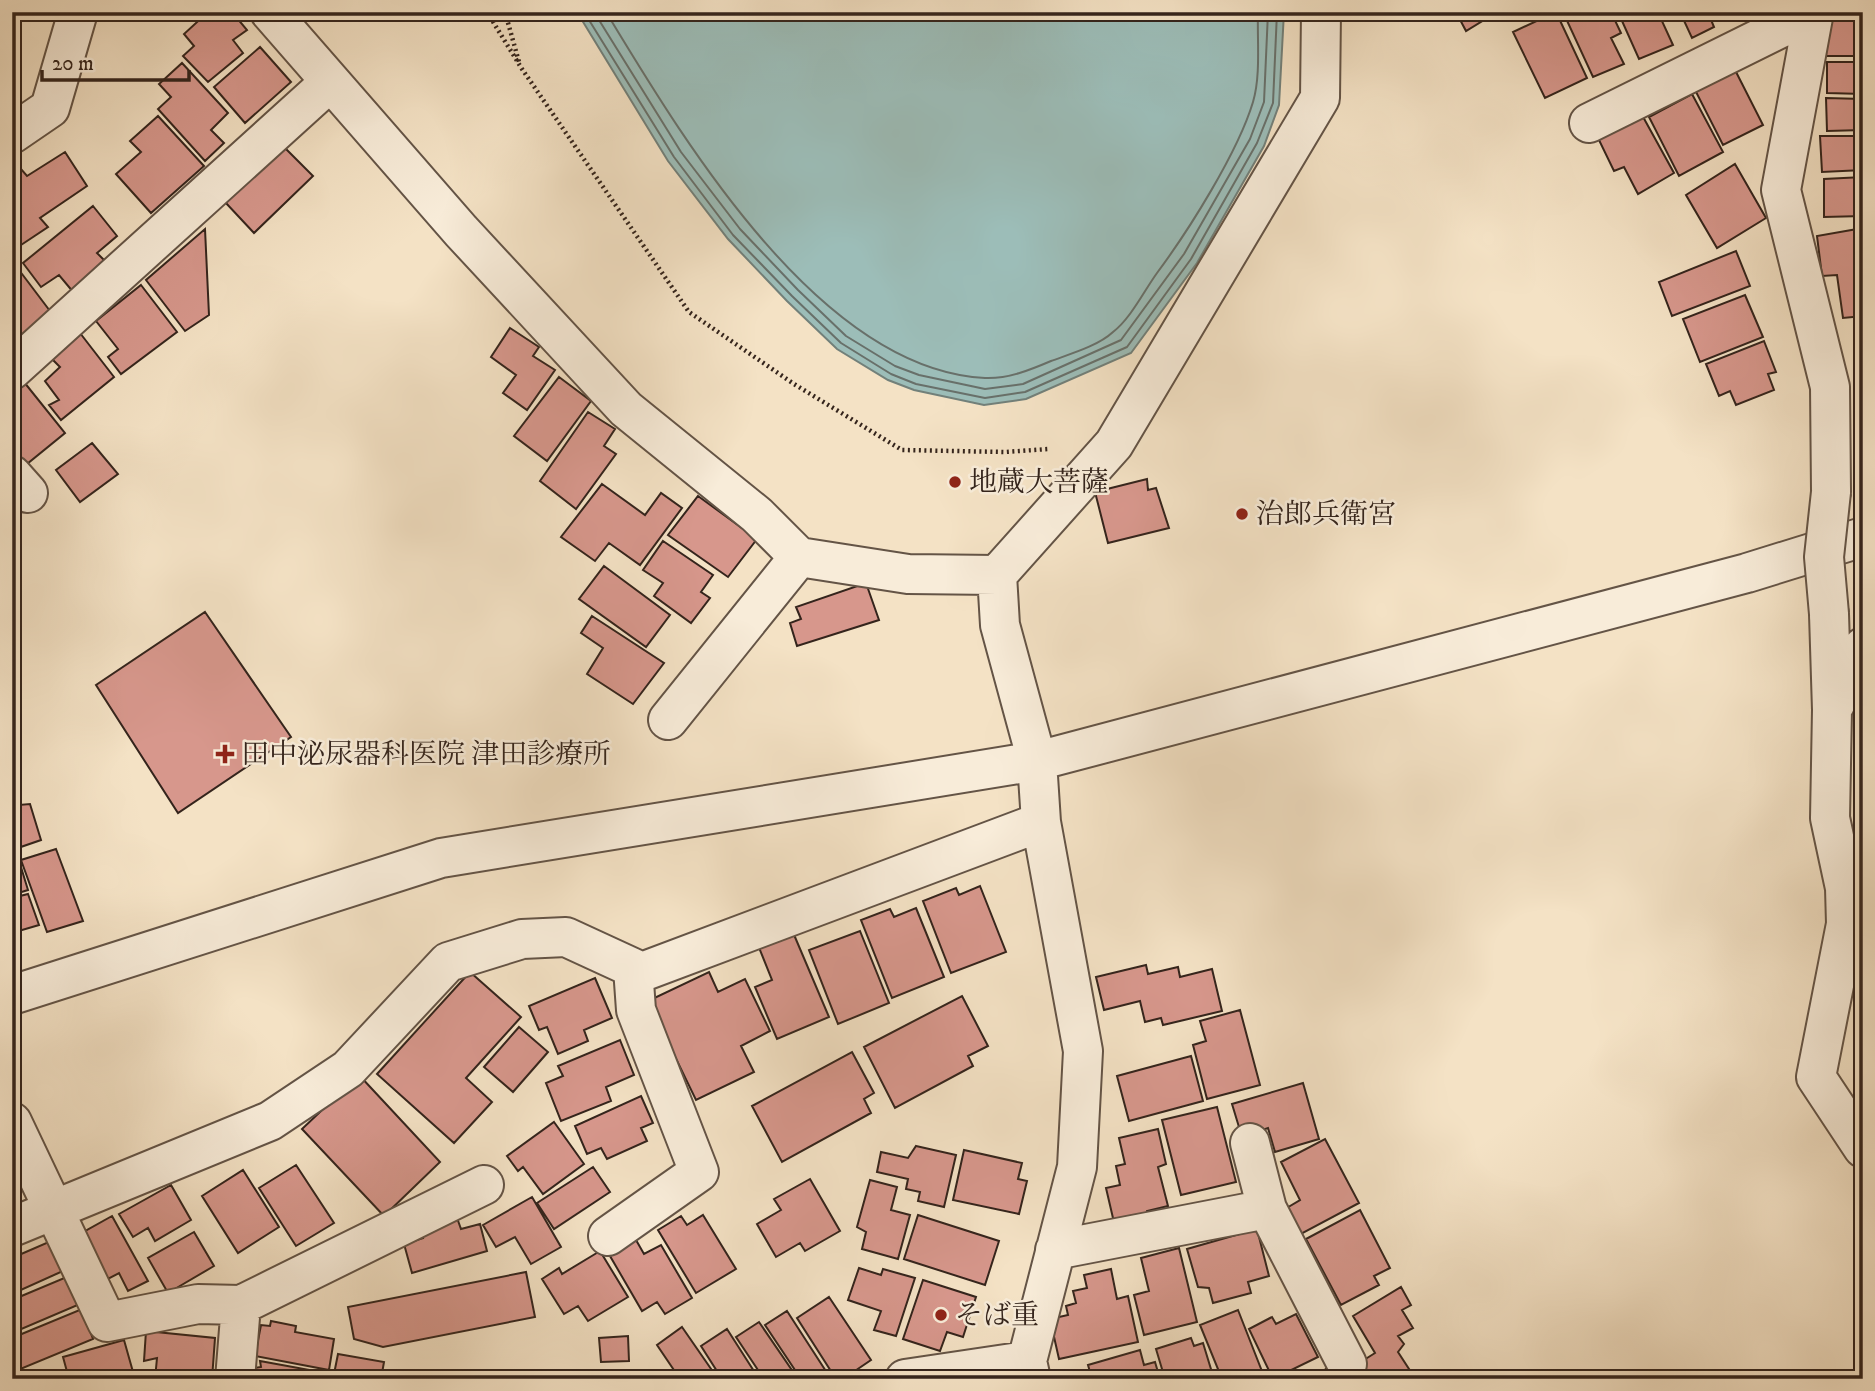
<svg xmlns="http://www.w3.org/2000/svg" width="1875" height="1391" font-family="'IM FELL DW Pica','Noto Serif JP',serif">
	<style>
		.water { fill: #9cbdb8; stroke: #72807a; stroke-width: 2 }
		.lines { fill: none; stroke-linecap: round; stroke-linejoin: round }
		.shore { stroke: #68706a; stroke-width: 2 }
		.building { fill: #d7978c; stroke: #34241c; stroke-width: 2 }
		.minor-casing { stroke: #645446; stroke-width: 42 }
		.path { stroke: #34241c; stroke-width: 4.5; stroke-dasharray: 2 3.5; stroke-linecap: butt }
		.minor { stroke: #f8ecd9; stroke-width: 38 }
		.minor-bridge-casing { stroke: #645446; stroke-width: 42; stroke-linecap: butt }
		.minor-bridge { stroke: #f8ecd9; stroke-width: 38 }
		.poi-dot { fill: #8f2418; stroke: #f8ecd9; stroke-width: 2.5 }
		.labels { text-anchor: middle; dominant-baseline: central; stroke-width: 5; stroke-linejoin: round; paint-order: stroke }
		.poi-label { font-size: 28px; fill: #34241c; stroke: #f8ecd9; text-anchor: start }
	</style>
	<rect width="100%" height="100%" fill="#f4e2c5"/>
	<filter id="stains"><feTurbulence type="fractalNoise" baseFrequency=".00286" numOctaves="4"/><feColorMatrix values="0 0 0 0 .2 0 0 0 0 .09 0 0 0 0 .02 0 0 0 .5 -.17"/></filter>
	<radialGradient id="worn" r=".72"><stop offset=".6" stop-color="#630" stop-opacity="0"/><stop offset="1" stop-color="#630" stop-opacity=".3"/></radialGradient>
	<path class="water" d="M 577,12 L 1284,12 L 1279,105 L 1264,146 L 1197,263 L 1131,353 L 1026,399 L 984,405 L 914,390 L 888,380 L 837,349 L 787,301 L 728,239 L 668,161 Z"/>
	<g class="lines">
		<path class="shore" d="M 584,12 L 674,157 L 733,235 L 792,296 L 841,343 L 891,374 L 916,384 L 985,398 L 1025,392 L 1127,347 L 1191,259 L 1257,143 L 1273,103 L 1277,12
			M 594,12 L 681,152 L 740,229 L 798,290 L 846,336 L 895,366 L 919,375 L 985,389 L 1023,384 L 1121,340 L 1184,254 L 1250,139 L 1264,102 L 1268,12
			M 606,12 C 683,139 820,370 985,378 C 1008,379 1030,370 1051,361 C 1070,354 1098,346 1113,332 C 1131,318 1144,291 1157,273 C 1189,230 1238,152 1253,102 C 1261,75 1257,40 1258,12"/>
	</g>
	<path class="building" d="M 208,12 L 232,12 L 247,30 L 233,40 L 243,53 L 208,82 L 183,56 L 194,46 L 184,34 Z
		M 1456,12 L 1497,12 L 1466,31 Z
		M 1556,12 L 1587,78 L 1545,98 L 1513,32 Z
		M 1563,12 L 1611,12 L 1621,33 L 1611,38 L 1624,64 L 1593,77 Z
		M 1618,12 L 1673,12 L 1661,19 L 1673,45 L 1639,59 Z
		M 1680,12 L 1714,12 L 1709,15 L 1714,27 L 1692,38 Z
		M 1828,12 L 1858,12 L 1858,19 L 1863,19 L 1863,56 L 1826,56 Z
		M 260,47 L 291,82 L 245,123 L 214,87 Z
		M 1827,62 L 1863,62 L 1863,94 L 1827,93 Z
		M 182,63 L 228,113 L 211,130 L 224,143 L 205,161 L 158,109 L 171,97 L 159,84 Z
		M 1732,64 L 1763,125 L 1723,145 L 1692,84 Z
		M 1692,94 L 1723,152 L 1679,176 L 1649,117 Z
		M 1826,98 L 1863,99 L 1863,130 L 1827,131 Z
		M 1642,115 L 1674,173 L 1638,194 L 1624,167 L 1614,171 L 1598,138 Z
		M 158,116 L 204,166 L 151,213 L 116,174 L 141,152 L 130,141 Z
		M 1820,136 L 1863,136 L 1863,170 L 1822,172 Z
		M 283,146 L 313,176 L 254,233 L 225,202 Z
		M 65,152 L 87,186 L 40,218 L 48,227 L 12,251 L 12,174 L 21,169 L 27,176 Z
		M 1735,164 L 1766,218 L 1717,248 L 1686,195 Z
		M 1863,177 L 1863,216 L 1824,217 L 1824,179 Z
		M 93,206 L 117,236 L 97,253 L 109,265 L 74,293 L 59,275 L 41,287 L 23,263 Z
		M 1863,228 L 1863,316 L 1843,318 L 1837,275 L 1822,276 L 1817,236 Z
		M 205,229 L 209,315 L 185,331 L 146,280 Z
		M 1736,251 L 1750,286 L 1672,316 L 1659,282 Z
		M 16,266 L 53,315 L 12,347 L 12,269 Z
		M 141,285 L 177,332 L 121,374 L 108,357 L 118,349 L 96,321 Z
		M 1745,295 L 1763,337 L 1700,362 L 1683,319 Z
		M 510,328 L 539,347 L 533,356 L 555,370 L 527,410 L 503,393 L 516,375 L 491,357 Z
		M 80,333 L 114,377 L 61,420 L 49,405 L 59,400 L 45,381 L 60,367 L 51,358 Z
		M 1764,341 L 1776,372 L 1768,374 L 1774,390 L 1736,405 L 1730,391 L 1719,396 L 1706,364 Z
		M 559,377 L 591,401 L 547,461 L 514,436 Z
		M 24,382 L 65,433 L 22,468 L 12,456 L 12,392 Z
		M 588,412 L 615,429 L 604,446 L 616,454 L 576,509 L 540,481 Z
		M 92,443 L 118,474 L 80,502 L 56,470 Z
		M 1147,479 L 1148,490 L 1156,488 L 1169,528 L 1108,543 L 1095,492 Z
		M 602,484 L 645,515 L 661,493 L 682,508 L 640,565 L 609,543 L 595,561 L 561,537 Z
		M 698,496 L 757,539 L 728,577 L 668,535 Z
		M 663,541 L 713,575 L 701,592 L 710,598 L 691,623 L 654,596 L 663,583 L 643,570 Z
		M 604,566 L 670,615 L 646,647 L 579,599 Z
		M 866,583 L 879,620 L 797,646 L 790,623 L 801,619 L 796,607 Z
		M 205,612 L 291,737 L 178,813 L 96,685 Z
		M 592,616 L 664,663 L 633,704 L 587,674 L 603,648 L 581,633 Z
		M 12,782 L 19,805 L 30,804 L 41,840 L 12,850 Z
		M 56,849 L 83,921 L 47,932 L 21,860 Z
		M 17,854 L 28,890 L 12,895 L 12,856 Z
		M 980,886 L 1006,952 L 951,973 L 923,901 L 956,888 L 959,895 Z
		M 28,894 L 39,925 L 12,933 L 12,898 Z
		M 916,908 L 944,977 L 892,998 L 861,920 L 890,909 L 894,917 Z
		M 792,930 L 829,1017 L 777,1039 L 755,987 L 772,980 L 758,945 Z
		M 860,931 L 889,1003 L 838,1024 L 809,950 Z
		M 1146,965 L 1148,974 L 1178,967 L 1180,977 L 1212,969 L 1222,1011 L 1163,1025 L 1161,1018 L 1145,1022 L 1140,1001 L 1104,1010 L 1096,977 Z
		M 470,972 L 521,1017 L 466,1078 L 492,1102 L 454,1143 L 377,1074 Z
		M 709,972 L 718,992 L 745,979 L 770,1031 L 741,1046 L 754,1072 L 696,1100 L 648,1001 Z
		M 595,978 L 612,1018 L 584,1030 L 588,1041 L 558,1054 L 547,1027 L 539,1030 L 529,1006 Z
		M 962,996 L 988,1046 L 968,1056 L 973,1066 L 895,1108 L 864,1047 Z
		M 1240,1010 L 1260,1085 L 1207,1099 L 1193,1045 L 1206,1041 L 1200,1021 Z
		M 519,1027 L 548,1052 L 513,1092 L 484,1067 Z
		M 620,1040 L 634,1075 L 606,1087 L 611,1101 L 561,1121 L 546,1083 L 563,1076 L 558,1066 Z
		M 852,1052 L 874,1093 L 864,1099 L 871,1113 L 782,1162 L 752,1106 Z
		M 1191,1056 L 1203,1101 L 1129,1121 L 1117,1076 Z
		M 359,1075 L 440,1162 L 384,1216 L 302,1129 Z
		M 1303,1083 L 1319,1139 L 1275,1152 L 1268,1128 L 1242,1137 L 1232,1104 Z
		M 641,1096 L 653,1123 L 641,1128 L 647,1141 L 607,1159 L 601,1148 L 587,1154 L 575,1126 Z
		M 1217,1107 L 1236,1182 L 1181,1195 L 1162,1120 Z
		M 554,1122 L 584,1164 L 543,1194 L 523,1167 L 518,1171 L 507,1156 Z
		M 1158,1129 L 1166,1164 L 1158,1167 L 1168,1206 L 1147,1211 L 1146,1224 L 1116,1231 L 1106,1188 L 1120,1185 L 1116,1166 L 1125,1164 L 1119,1138 Z
		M 1325,1139 L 1359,1203 L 1299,1235 L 1285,1209 L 1300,1200 L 1281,1162 Z
		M 916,1146 L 956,1155 L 944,1207 L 918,1201 L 920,1192 L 906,1189 L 908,1179 L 877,1172 L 881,1152 L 908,1158 Z
		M 964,1150 L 1022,1163 L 1018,1179 L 1027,1181 L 1019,1214 L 953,1200 Z
		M 296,1165 L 334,1223 L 296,1246 L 259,1188 Z
		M 593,1167 L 610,1192 L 554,1229 L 537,1203 Z
		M 243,1170 L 279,1227 L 238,1253 L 202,1196 Z
		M 810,1179 L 840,1231 L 805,1251 L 800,1243 L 776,1257 L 757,1224 L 781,1210 L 774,1199 Z
		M 870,1180 L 897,1187 L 891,1210 L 910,1215 L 898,1259 L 862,1249 L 866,1232 L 857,1227 Z
		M 171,1185 L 191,1220 L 155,1241 L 148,1228 L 133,1237 L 119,1214 Z
		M 532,1197 L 561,1247 L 531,1264 L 515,1237 L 496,1247 L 483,1225 Z
		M 1360,1210 L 1390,1268 L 1374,1276 L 1379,1285 L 1341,1305 L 1306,1239 Z
		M 456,1215 L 461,1229 L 480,1224 L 487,1251 L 412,1273 L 404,1244 L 423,1238 L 419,1225 Z
		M 703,1215 L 736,1269 L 696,1293 L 658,1230 L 681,1216 L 687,1225 Z
		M 918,1215 L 999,1241 L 985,1285 L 904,1259 Z
		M 112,1216 L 148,1281 L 128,1291 L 119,1273 L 106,1280 L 80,1234 Z
		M 1257,1229 L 1269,1276 L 1248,1282 L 1251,1293 L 1213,1303 L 1209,1288 L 1198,1287 L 1187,1249 Z
		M 194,1232 L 214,1266 L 168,1293 L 148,1258 Z
		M 636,1240 L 644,1254 L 661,1245 L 692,1298 L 665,1314 L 657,1302 L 642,1311 L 610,1256 Z
		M 51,1241 L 63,1271 L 12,1294 L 12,1258 Z
		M 1179,1248 L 1197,1322 L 1144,1335 L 1134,1295 L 1149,1291 L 1141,1258 Z
		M 600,1251 L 628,1297 L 588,1321 L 578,1306 L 564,1314 L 542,1279 L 559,1268 L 562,1274 Z
		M 859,1268 L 881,1275 L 883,1269 L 915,1278 L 896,1336 L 874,1330 L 881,1311 L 848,1300 Z
		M 1111,1269 L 1117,1299 L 1128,1296 L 1138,1342 L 1059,1359 L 1050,1319 L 1068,1315 L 1066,1306 L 1076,1303 L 1073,1291 L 1087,1288 L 1084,1275 Z
		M 526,1272 L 535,1317 L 383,1347 L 354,1339 L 348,1307 Z
		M 69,1276 L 80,1304 L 12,1333 L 12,1300 Z
		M 923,1280 L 976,1297 L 963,1337 L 947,1332 L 940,1351 L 903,1339 Z
		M 1401,1287 L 1411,1305 L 1402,1310 L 1413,1328 L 1398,1336 L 1404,1344 L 1398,1352 L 1409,1369 L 1393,1379 L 1364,1379 L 1356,1365 L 1375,1353 L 1353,1316 Z
		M 829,1297 L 871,1360 L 843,1379 L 836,1379 L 797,1318 Z
		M 82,1309 L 93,1339 L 18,1370 L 12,1357 L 12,1338 Z
		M 1238,1310 L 1265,1379 L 1222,1379 L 1200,1325 Z
		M 787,1311 L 831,1379 L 801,1379 L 765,1325 Z
		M 1296,1314 L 1318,1357 L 1273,1379 L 1249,1329 L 1272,1317 L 1276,1324 Z
		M 271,1321 L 296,1326 L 295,1332 L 334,1339 L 329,1370 L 255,1356 L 261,1325 L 270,1326 Z
		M 759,1322 L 798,1379 L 764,1379 L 736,1337 Z
		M 682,1327 L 718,1379 L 680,1379 L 657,1345 Z
		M 727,1329 L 759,1379 L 722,1379 L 701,1346 Z
		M 146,1331 L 215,1338 L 212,1379 L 155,1379 L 157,1358 L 144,1361 Z
		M 628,1336 L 629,1361 L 601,1362 L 599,1338 Z
		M 1191,1338 L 1194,1346 L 1203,1343 L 1214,1379 L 1165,1379 L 1156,1349 Z
		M 124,1340 L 135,1379 L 69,1379 L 63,1357 Z
		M 1140,1350 L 1144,1365 L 1155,1362 L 1160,1379 L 1092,1379 L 1088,1365 Z
		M 338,1354 L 384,1362 L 381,1379 L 333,1379 Z
		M 260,1361 L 326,1373 L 325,1379 L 252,1379 L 254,1368 L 261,1367 Z
		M 1331,1365 L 1352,1379 L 1313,1379 Z
		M 59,1370 L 60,1379 L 12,1379 L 12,1373 Z
		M 387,1371 L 415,1377 L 414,1379 L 386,1379 Z"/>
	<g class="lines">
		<defs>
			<path id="minor" d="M 270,12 L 461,231 L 626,409 L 757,515 L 799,557 L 668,720
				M 1814,12 L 1781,190 L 1830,387 L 1831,492
				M 1589,123 L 1813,12
				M 12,134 L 50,108 L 78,12
				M 12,370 L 330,82
				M 12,475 L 28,493
				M 799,557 L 908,574 L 997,575
				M 1829,614 L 1832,710 L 1830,818 L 1845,888 L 1846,924 L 1816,1077 L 1863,1148
				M 1835,704 L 1863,647
				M 12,995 L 441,858 L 1037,761 L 1747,573 L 1863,537
				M 12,1122 L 107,1322 L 198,1304 L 241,1305 L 235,1379
				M 1267,1209 L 1347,1364
				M 12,1227 L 270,1121 L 348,1069 L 448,962 L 522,939 L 566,937 L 642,972 L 1041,822
				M 608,1236 L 699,1172 L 636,1010 L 633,968
				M 1055,1250 L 1267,1209 L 1250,1143
				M 241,1305 L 484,1185
				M 905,1379 L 1027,1361
				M 1031,1379 L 1027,1361 L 1077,1167 L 1083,1051 L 1041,822 L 1037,761 L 1000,625 L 997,575 L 1114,444 L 1320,98 L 1321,12"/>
		</defs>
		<use href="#minor" class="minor-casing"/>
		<path class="path" d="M 487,12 L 522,69 L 689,312 L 794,384 L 902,450 L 1005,452 L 1049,449
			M 505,12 L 519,62"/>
		<use href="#minor" class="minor"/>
		<defs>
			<path id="minor-bridge" d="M 1829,614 L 1824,557 L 1831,492"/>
		</defs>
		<use href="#minor-bridge" class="minor-bridge-casing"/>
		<use href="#minor-bridge" class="minor-bridge"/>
	</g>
	<g class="poi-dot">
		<circle cx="955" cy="482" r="7"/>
		<circle cx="1242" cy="514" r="7"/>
		<path d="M221.5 743.5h7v7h7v7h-7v7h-7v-7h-7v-7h7z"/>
		<circle cx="941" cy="1315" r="7"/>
	</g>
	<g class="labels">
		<g class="poi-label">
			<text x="969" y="482">地蔵大菩薩</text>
			<text x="1256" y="514">治郎兵衛宮</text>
			<text x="241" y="754">田中泌尿器科医院 津田診療所</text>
			<text x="955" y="1315">そば重</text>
		</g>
	</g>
	<rect width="1875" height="1391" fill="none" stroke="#f4e2c5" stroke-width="42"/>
	<rect x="14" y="14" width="1847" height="1363" fill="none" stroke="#34241c" stroke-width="3.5"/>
	<rect x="21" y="21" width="1833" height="1349" fill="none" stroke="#34241c" stroke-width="2"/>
	<path d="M42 70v10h147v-10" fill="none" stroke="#34241c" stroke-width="3.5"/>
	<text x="52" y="70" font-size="21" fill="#34241c" stroke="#f8ecd9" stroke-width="5" paint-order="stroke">20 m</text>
	<rect width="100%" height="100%" filter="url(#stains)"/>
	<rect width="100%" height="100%" fill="url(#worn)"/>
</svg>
